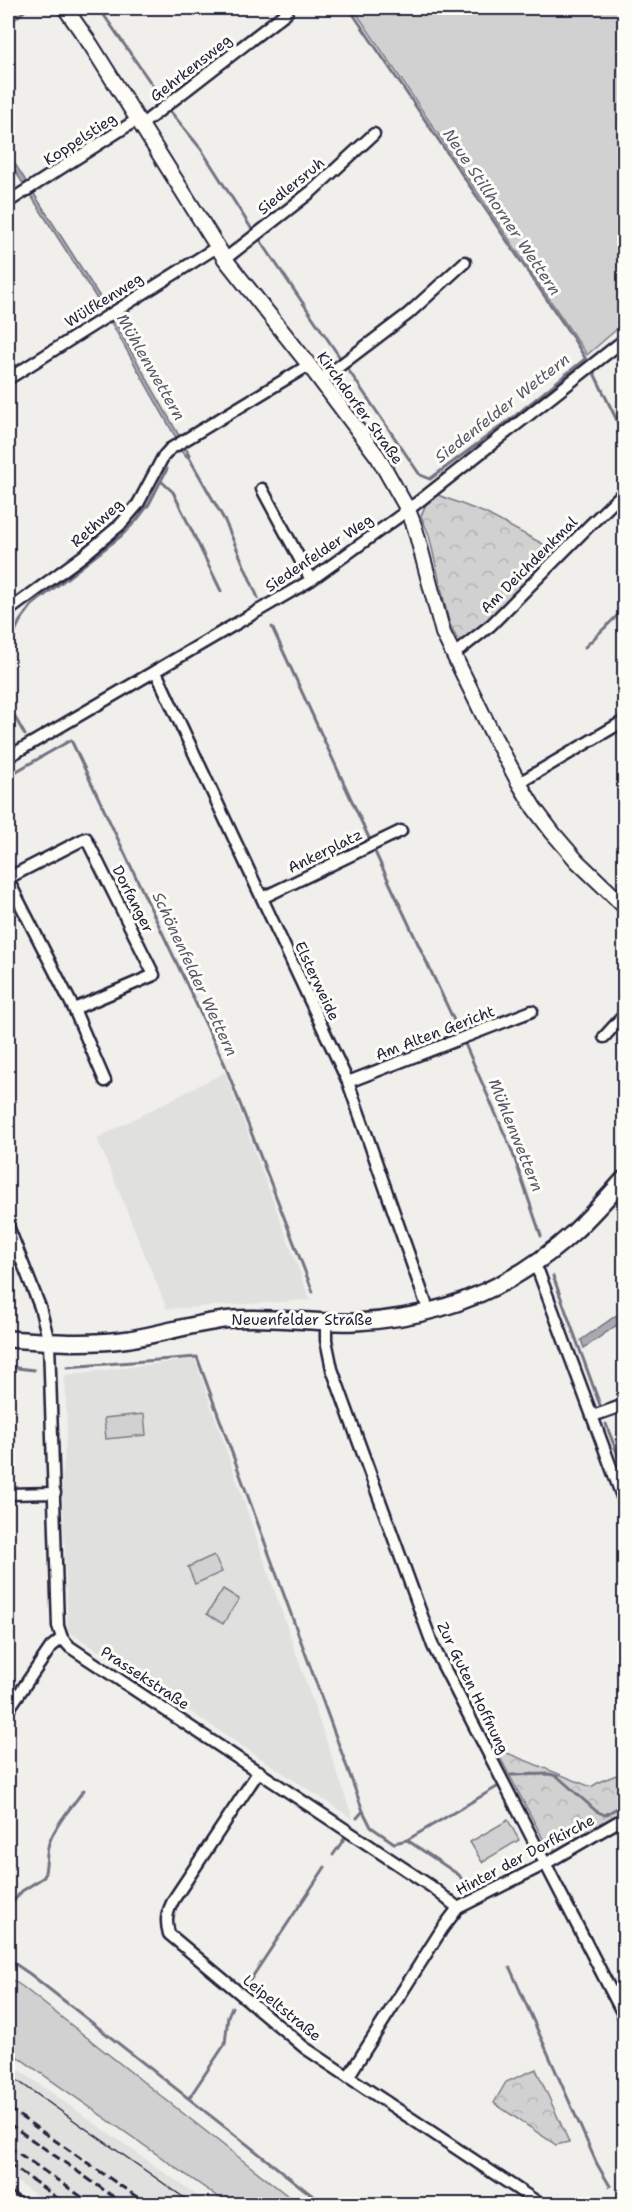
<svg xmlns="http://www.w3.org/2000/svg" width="632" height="2212" font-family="'Shantell Sans',sans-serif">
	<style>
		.built { fill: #e0e0df }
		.grass { fill: #d2d1d1; stroke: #7a7a86; stroke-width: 1.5 }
		.park { fill: url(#park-crowns); stroke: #7a7a86; stroke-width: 1.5 }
		.water { fill: #a9a9b0; stroke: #737381; stroke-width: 1.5 }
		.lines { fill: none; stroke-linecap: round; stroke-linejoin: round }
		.stream { stroke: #737381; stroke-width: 3 }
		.minor-casing { stroke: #22223b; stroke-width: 15 }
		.tertiary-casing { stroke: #22223b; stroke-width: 18 }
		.secondary-casing { stroke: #22223b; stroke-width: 20 }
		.trunk-casing { stroke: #22223b; stroke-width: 21 }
		.minor { stroke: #fdfcf7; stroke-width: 10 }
		.tertiary { stroke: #fdfcf7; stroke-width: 14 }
		.secondary { stroke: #fdfcf7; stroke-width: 15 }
		.trunk { stroke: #fdfcf7; stroke-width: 16 }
		.tram { stroke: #22223b; stroke-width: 1.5 }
		.rail { stroke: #22223b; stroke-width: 3; stroke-dasharray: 9 4.5; stroke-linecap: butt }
		.labels { text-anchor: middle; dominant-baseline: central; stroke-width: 6; stroke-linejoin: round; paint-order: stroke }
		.street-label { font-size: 15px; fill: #22223b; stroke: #fdfcf7 }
		.water-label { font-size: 16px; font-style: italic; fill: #58586a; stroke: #fdfcf7 }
	</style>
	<defs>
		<pattern id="park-crowns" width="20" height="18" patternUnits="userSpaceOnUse" patternTransform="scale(1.5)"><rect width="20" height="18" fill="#d2d1d1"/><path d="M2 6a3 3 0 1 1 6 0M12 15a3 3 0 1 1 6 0" fill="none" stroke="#b4b3b4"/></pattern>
	</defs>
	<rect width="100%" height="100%" fill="#f0efec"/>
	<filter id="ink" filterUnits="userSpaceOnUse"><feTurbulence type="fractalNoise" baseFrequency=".0167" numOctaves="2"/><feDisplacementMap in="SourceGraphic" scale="12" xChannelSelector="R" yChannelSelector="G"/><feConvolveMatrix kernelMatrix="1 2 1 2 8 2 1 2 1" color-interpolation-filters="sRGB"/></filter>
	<g filter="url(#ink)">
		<path class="built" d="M 225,1072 L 310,1300 L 167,1309 L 97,1138 Z
			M 195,1359 L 353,1819 L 68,1631 L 62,1483 L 67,1428 L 65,1375 Z
			M 8,2062 L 209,2204 L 49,2204 L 8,2176 Z"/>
		<path class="grass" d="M 353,8 L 624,8 L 624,323 L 587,355 Z
			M 144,1414 L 146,1435 L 106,1439 L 104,1418 Z
			M 214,1555 L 222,1572 L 195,1584 L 188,1567 Z
			M 223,1589 L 239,1599 L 223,1624 L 207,1614 Z
			M 508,1820 L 519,1840 L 482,1862 L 470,1842 Z
			M 8,1977 L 23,1987 L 298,2204 L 228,2204 L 8,2050 Z"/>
		<path class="park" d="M 438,495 L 485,513 L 556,551 L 513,598 L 467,640 L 457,639 L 449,622 L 429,535 L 421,516 L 426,504 Z
			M 495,1748 L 591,1787 L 601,1781 L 624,1772 L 624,1812 L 557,1850 L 548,1848 Z
			M 536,2069 L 569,2142 L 556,2145 L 494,2103 L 506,2082 Z"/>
		<path class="water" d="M 8,153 L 107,308 L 190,455 L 186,457 L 180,450 L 181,447 L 104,310 L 8,160 Z
			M 624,1310 L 624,1320 L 584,1348 L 581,1340 Z"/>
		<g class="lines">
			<path class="stream" d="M 99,8 L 164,102
				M 349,8 L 573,338 L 593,371 L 624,435
				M 8,24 L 28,8
				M 170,111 L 201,149 L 253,231
				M 260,240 L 341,359
				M 347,368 L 420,475 L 430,479 L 515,416 L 585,359
				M 187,454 L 225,521 L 258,598
				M 161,481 L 173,492 L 221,591
				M 272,627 L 369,838
				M 8,646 L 20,621 L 32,605 L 121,536 L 136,521 L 149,504 L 167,469
				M 585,647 L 624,609
				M 8,705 L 25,735
				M 8,776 L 71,740 L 225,1065 L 313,1292
				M 375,852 L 458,1029
				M 465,1044 L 512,1151 L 541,1236
				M 553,1276 L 600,1405
				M 8,1367 L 34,1370
				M 67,1367 L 197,1357 L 363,1811 L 371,1827 L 394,1843 L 407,1840 L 459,1875 L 467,1887
				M 606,1424 L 624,1471
				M 511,1775 L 549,1774 L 557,1776 L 596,1811 L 605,1815 L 624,1804
				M 357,1818 L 363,1811
				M 407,1840 L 497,1787
				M 333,1855 L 344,1839
				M 8,1908 L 22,1891 L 44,1877 C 47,1866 46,1853 49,1843 C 56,1824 72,1806 84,1790
				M 8,1959 L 30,1974 L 323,2204
				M 510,1968 L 597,2164 L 610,2186
				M 247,1985 L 325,1867
				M 189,2098 L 225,2044 L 228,2016 L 232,2007"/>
			<defs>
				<path id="minor" d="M 141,125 L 287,12
					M 8,202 L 138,119
					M 225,259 L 312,191 L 374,134
					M 8,379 L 217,247
					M 321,380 L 408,314 L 465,262
					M 262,489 L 311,580
					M 8,611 L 83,556 L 120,525 L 138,504 L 163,457 L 170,449 L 309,365
					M 453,655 L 491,625 L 589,526 L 624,492
					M 156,672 L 348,1082 L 429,1312
					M 8,757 L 311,580 L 408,510 L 624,340
					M 519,783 L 624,721
					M 8,878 L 86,838 L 154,975 L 74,1009
					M 8,880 L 74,1009 L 105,1081
					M 262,898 L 401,831
					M 604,1037 L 624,1015
					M 348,1082 L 532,1011
					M 8,1226 L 40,1307 L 49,1342 L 58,1626 L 62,1638 L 70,1647 L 432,1887 L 458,1908
					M 533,1264 L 539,1273 L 624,1502
					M 326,1322 L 326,1340 L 332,1369 L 433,1646 L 624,2016
					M 593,1416 L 624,1405
					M 8,1494 L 55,1493
					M 8,1710 L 51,1647 L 62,1638
					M 259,1771 L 174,1899 C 167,1912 165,1920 169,1934 L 305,2048 L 540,2204
					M 348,2077 L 442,1929 L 458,1908 L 545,1864 L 624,1818"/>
				<path id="tertiary" d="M 65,8 L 91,45 L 225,259 L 309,365 L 378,457 L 408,510 L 415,528 L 443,633 L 492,733 L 519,783 L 534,808 L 553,833 L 577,861 L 624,906"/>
				<path id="secondary" d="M 8,1339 C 49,1342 89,1345 130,1339 C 165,1333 198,1322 233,1319 C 274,1316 315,1324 356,1322 C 439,1318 513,1288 574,1232 C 592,1215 608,1197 624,1179"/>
				<path id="trunk" d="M 8,2201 L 13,2204"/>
			</defs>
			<use href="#minor" class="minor-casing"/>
			<use href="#tertiary" class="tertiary-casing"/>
			<use href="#secondary" class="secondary-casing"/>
			<use href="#trunk" class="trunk-casing"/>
			<use href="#minor" class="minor"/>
			<use href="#tertiary" class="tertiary"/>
			<use href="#secondary" class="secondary"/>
			<use href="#trunk" class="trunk"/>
			<path class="tram" d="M 8,2074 L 193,2204"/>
			<path class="rail" d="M 8,2108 L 147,2204
				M 8,2123 L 124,2204
				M 8,2146 L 92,2204
				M 8,2163 L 66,2204"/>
		</g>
	</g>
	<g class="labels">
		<g class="street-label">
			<text transform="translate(191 68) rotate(-38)">Gehrkensweg</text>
			<text transform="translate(80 139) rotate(-33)">Koppelstieg</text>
			<text transform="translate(291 186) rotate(-39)">Siedlersruh</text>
			<text transform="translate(104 300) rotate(-32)">Wülfkenweg</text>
			<text transform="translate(360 408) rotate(54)">Kirchdorfer Straße</text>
			<text transform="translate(97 523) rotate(-42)">Rethweg</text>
			<text transform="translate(319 553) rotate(-34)">Siedenfelder Weg</text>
			<text transform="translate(529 565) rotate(-45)">Am Deichdenkmal</text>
			<text transform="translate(325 851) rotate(-26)">Ankerplatz</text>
			<text transform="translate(133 899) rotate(63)">Dorfanger</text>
			<text transform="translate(317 981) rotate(65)">Elsterweide</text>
			<text transform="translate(435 1033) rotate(-21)">Am Alten Gericht</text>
			<text x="302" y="1320">Neuenfelder Straße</text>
			<text transform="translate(145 1678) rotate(33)">Prassekstraße</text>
			<text transform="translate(473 1688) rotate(64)">Zur Guten Hoffnung</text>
			<text transform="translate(525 1855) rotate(-28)">Hinter der Dorfkirche</text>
			<text transform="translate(282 2008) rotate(39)">Leipeltstraße</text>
		</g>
		<g class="water-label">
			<text transform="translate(502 212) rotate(56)">Neue Stillhorner Wettern</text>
			<text transform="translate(151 367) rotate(60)">Mühlenwettern</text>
			<text transform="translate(502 408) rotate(-38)">Siedenfelder Wettern</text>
			<text transform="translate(195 974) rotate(65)">Schönenfelder Wettern</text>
			<text transform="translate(516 1135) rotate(68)">Mühlenwettern</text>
		</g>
	</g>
	<rect width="632" height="2212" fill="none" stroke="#fdfcf7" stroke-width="30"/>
	<rect x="15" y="15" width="602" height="2182" fill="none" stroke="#22223b" stroke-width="2" filter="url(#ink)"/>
</svg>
